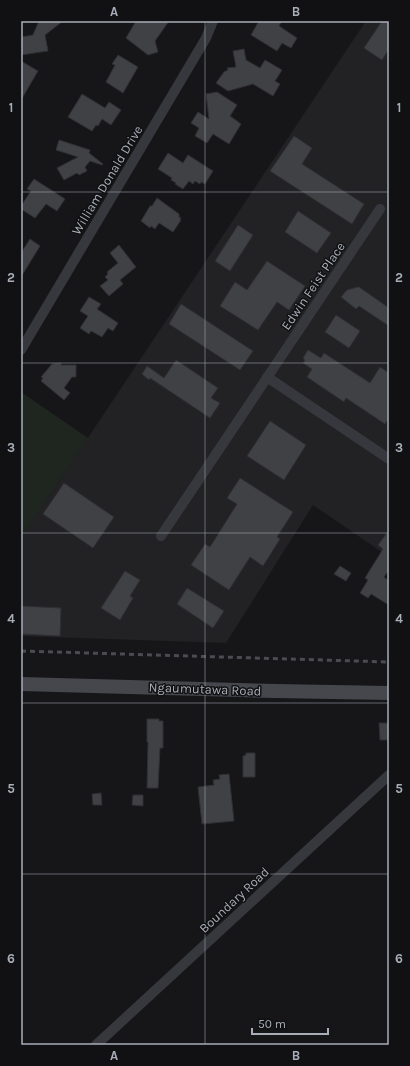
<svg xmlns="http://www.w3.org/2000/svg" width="410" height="1066" font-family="Karla,sans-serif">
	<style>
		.built { fill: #222225 }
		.green { fill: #1e261f }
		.building { fill: #404145; stroke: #303034 }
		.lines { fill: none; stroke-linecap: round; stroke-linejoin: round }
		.street { stroke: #37383d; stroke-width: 10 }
		.secondary { stroke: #45474d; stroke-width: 14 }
		.rail { stroke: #4a4c52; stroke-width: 3; stroke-dasharray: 5 4; stroke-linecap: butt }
		.grid { fill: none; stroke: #a8adb8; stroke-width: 1; stroke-opacity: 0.55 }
		.labels { text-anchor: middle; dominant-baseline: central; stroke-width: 3; stroke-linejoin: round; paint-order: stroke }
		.street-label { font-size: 13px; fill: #a8adb8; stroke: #111113 }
		.neatline { fill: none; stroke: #a8adb8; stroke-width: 1.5 }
		.grid-label { font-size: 13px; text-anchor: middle; font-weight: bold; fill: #a8adb8 }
	</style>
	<rect width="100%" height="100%" fill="#161618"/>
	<path class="built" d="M 366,21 L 389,21 L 389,557 L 313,505 L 226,643 L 21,636 L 21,538 Z"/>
	<path class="green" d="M 21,392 L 88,438 L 21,538 Z"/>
	<path class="building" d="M 39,21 L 63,21 L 45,35 L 48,51 L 21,55 L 21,37 L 33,35 Z
		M 136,21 L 169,21 L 155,41 L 158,52 L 148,55 L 126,38 Z
		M 259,21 L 282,21 L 279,26 L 297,38 L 291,48 L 282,43 L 277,51 L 251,35 Z
		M 382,21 L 389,21 L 389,49 L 382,60 L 364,48 Z
		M 244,49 L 246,60 L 260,68 L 265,60 L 282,70 L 275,81 L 280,84 L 273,96 L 253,84 L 228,91 L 216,83 L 224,72 L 228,70 L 227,68 L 236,67 L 233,51 Z
		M 118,55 L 138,67 L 123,93 L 106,82 L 115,65 L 112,64 Z
		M 21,61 L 38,71 L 21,100 Z
		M 217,92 L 237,105 L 230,116 L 241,124 L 229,144 L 213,134 L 207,143 L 195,136 L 199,128 L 191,123 L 198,112 L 209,119 L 206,94 Z
		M 82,94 L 105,108 L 109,102 L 121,110 L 111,125 L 102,119 L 98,126 L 96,125 L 92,131 L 68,117 Z
		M 294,136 L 312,148 L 302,164 L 364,204 L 352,224 L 270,171 Z
		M 59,140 L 90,150 L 89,153 L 103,164 L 102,165 L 90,161 L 85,167 L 87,171 L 79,175 L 77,173 L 64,180 L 57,168 L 78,157 L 56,150 Z
		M 168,153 L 183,163 L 188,155 L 213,171 L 205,184 L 201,182 L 200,184 L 195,181 L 193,184 L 189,181 L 183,189 L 175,184 L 176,183 L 171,180 L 172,178 L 158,169 Z
		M 34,179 L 65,199 L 57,211 L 46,204 L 35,218 L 21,209 L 21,206 L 31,191 L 27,189 Z
		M 157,198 L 179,214 L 179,217 L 181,218 L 180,220 L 181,220 L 173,232 L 159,223 L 155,229 L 151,226 L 150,228 L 141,221 L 150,206 L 152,206 Z
		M 298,211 L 331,233 L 317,253 L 285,232 Z
		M 238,225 L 253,235 L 230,271 L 215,261 Z
		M 30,239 L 40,246 L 21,277 L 21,253 Z
		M 119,245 L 136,267 L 120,280 L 123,284 L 109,296 L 100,286 L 108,280 L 105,277 L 108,274 L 107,272 L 118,263 L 110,253 Z
		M 267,261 L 305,286 L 289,310 L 277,302 L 258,330 L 220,306 L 235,282 L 247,290 Z
		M 358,287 L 359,287 L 389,308 L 389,326 L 359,306 L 356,309 L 341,297 L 347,290 Z
		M 89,297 L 101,304 L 97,309 L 118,323 L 113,331 L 108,328 L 102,337 L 91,331 L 89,334 L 80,328 L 88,316 L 80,311 Z
		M 181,304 L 253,351 L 240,370 L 169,324 Z
		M 336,315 L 360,331 L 349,348 L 325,332 Z
		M 308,350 L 321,358 L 324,353 L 370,383 L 380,367 L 389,373 L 389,418 L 385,424 L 346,398 L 344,402 L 307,377 L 312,369 L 303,363 L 305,360 L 303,358 Z
		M 176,360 L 218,388 L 211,398 L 220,403 L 210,418 L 150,378 L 149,380 L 142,374 L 147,366 L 164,378 Z
		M 61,363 L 61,365 L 76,365 L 76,377 L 72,377 L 64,388 L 70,393 L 64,400 L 41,381 L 43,378 L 41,377 L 52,364 Z
		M 270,421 L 306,445 L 284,480 L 247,456 Z
		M 240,478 L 293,512 L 277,537 L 280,539 L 263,566 L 250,557 L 229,590 L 191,565 L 205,544 L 210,547 L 237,504 L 227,498 Z
		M 64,483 L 114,517 L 93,548 L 43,514 Z
		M 389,530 L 389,570 L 384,577 L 389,581 L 389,605 L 371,594 L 368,598 L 360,593 L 368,580 L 365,578 L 383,549 L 378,545 Z
		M 340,566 L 351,573 L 346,581 L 334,574 Z
		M 125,571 L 140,580 L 130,596 L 133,598 L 120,620 L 101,608 Z
		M 187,588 L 224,611 L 213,628 L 177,604 Z
		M 21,606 L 61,608 L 60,636 L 21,634 Z
		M 147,719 L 159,719 L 159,721 L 163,721 L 163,748 L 160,748 L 158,788 L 147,788 L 148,742 L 147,742 Z
		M 379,723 L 389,723 L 389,740 L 380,740 Z
		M 246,753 L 255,753 L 255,777 L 243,777 L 243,756 L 246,755 Z
		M 229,774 L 234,821 L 202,824 L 198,787 L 214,785 L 213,780 L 220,779 L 219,775 Z
		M 101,793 L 102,805 L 93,805 L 92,794 Z
		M 133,795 L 143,795 L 143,806 L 132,805 Z"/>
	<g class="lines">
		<path class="street" d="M 21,350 L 206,38 L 213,21
			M 267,377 L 389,459
			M 161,536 L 380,209
			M 96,1045 L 389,775"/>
		<path class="secondary" d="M 21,684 L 275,691 L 389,693"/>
		<path class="rail" d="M 21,651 L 389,662"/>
	</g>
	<path class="grid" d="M 205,21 L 205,1045M 21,192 L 389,192M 21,363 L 389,363M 21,533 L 389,533M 21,703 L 389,703M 21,874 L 389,874"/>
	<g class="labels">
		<g class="street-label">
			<text transform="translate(107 180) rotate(-59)">William Donald Drive</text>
			<text transform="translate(313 286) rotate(-56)">Edwin Feist Place</text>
			<text transform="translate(205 689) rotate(2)">Ngaumutawa Road</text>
			<text transform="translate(234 900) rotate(-43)">Boundary Road</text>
		</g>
	</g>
	<rect width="410" height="1066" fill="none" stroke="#111113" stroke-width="44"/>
	<path d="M252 1028v6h76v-6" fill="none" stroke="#a8adb8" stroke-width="2"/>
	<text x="258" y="1028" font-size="12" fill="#a8adb8" stroke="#111113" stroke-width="3" paint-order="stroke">50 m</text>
	<rect x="22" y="22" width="366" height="1022" class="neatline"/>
	<g class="grid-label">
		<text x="114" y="16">A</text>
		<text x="296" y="16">B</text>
		<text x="11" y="112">1</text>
		<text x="399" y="112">1</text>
		<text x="11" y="282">2</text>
		<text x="399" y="282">2</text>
		<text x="11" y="452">3</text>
		<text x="399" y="452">3</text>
		<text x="11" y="623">4</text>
		<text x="399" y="623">4</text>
		<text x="11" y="793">5</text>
		<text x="399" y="793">5</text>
		<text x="11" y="963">6</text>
		<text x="399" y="963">6</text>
		<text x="114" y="1060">A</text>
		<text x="296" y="1060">B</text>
	</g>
</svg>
